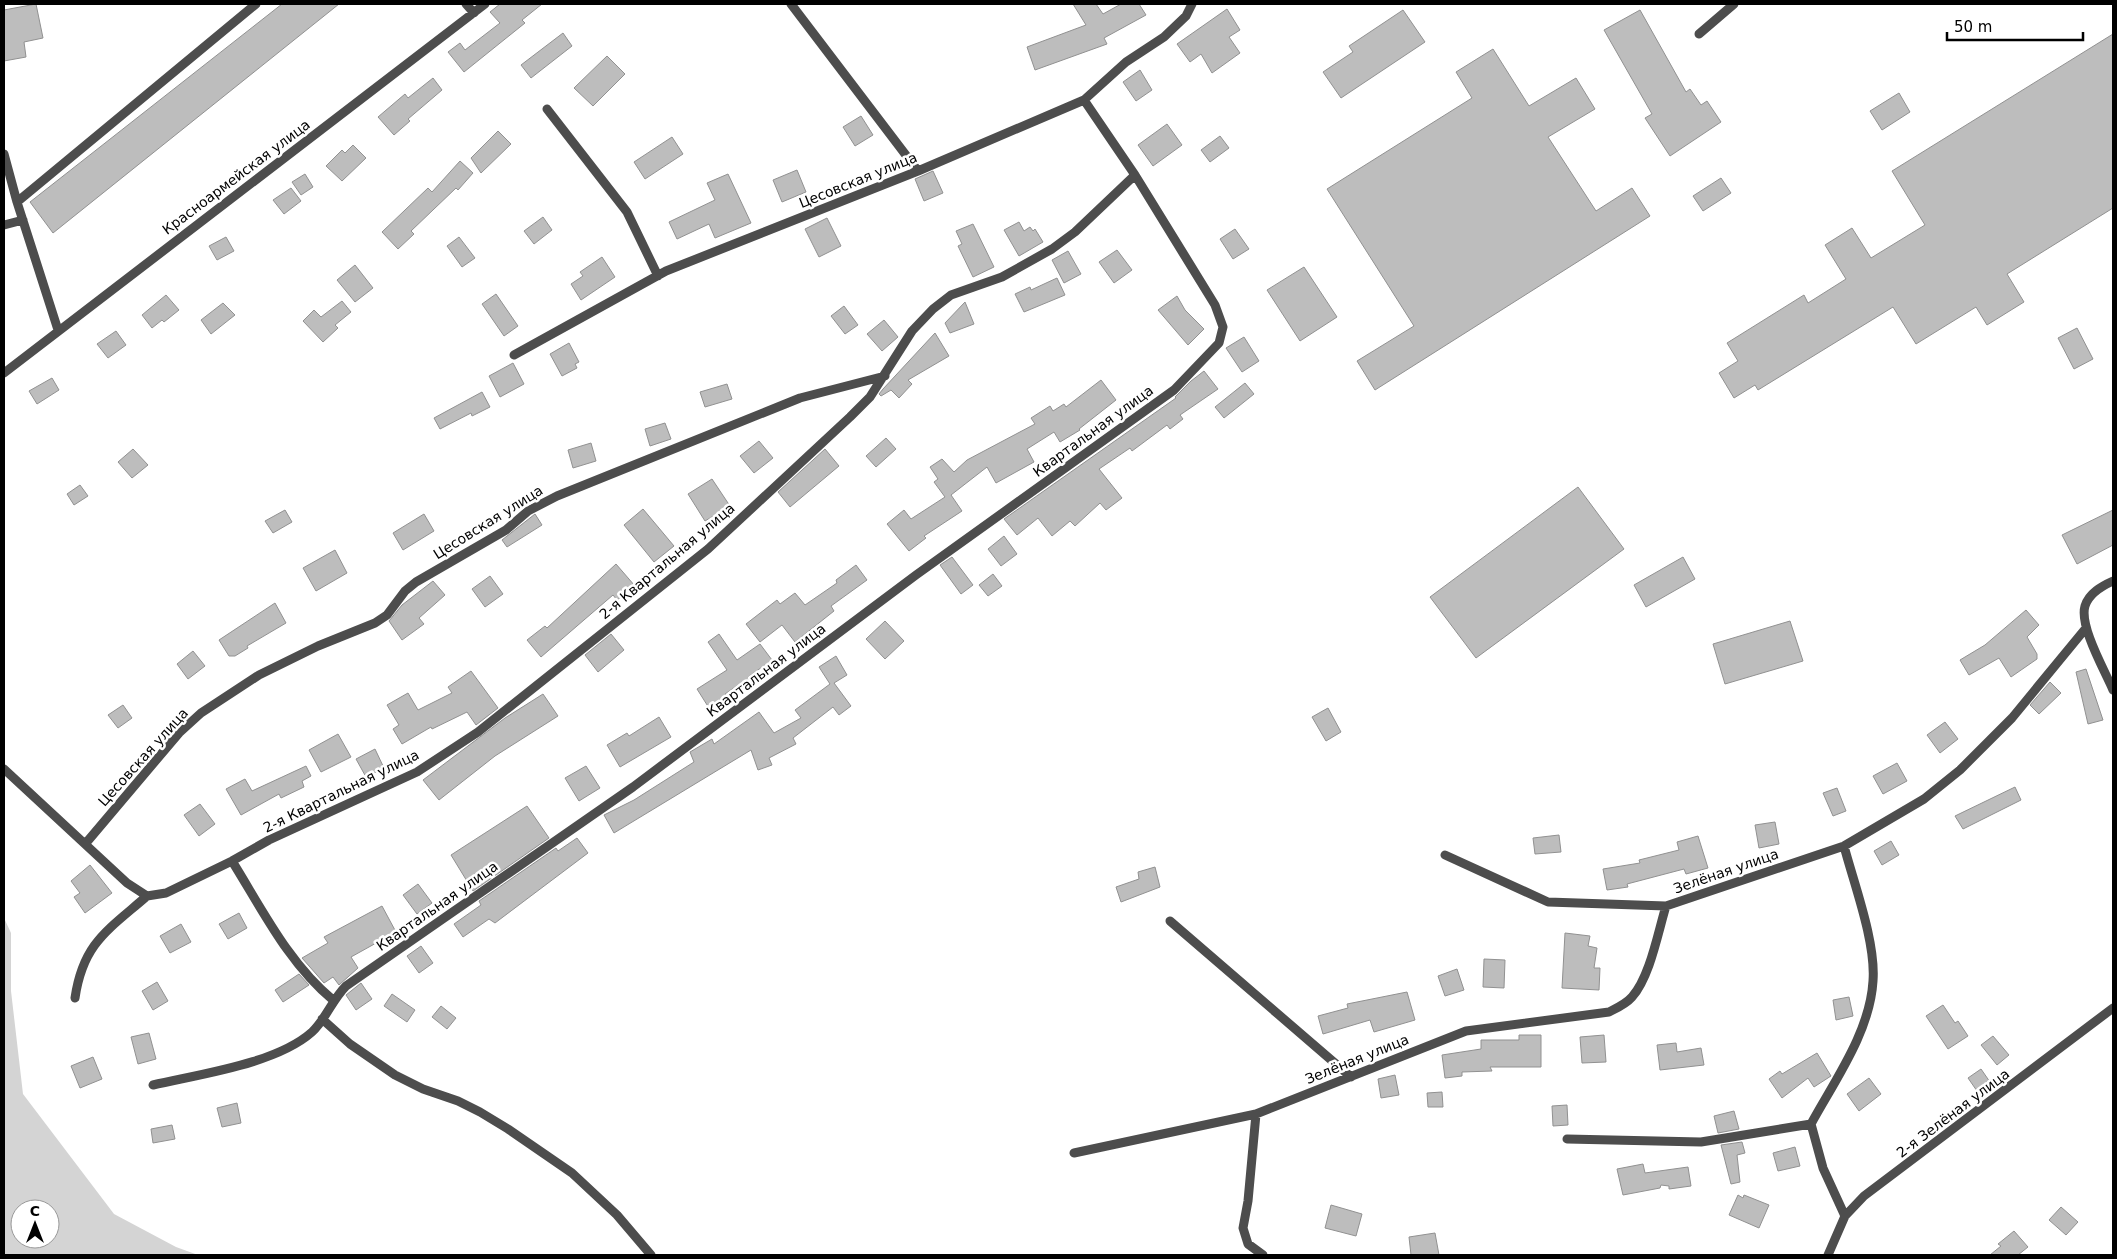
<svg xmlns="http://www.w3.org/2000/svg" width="2117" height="1259" font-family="'DejaVu Sans',sans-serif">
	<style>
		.green { fill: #d4d4d4; fill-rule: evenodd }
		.building { fill: #bdbdbd; stroke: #919191 }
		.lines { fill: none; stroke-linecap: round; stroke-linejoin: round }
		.minor { stroke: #4d4d4d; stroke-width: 9 }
		.labels { text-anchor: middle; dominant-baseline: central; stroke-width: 5; stroke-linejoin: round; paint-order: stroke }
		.street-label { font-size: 14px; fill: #000; stroke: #fff }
	</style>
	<rect width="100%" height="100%" fill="#fff"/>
	<path class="green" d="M 4,918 L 11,933 L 11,991 L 23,1094 L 114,1214 L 176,1247 L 198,1255 L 4,1255 ZM 20,1209 L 50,1209 L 50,1239 L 20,1239 Z"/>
	<path class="building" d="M 36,4 L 43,38 L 24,42 L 26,57 L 4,61 L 4,10 Z
		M 282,4 L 339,4 L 53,233 L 30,202 Z
		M 500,4 L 542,4 L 522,20 L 525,23 L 464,72 L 448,52 L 460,43 L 465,50 L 500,23 L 490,12 Z
		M 1073,4 L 1096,4 L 1103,14 L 1121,4 L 1139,4 L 1146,15 L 1104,38 L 1107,44 L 1035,70 L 1027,47 L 1086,25 Z
		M 1227,9 L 1240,30 L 1229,37 L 1240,53 L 1212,73 L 1201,54 L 1190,62 L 1177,44 Z
		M 1403,10 L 1425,42 L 1341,98 L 1323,72 L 1353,52 L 1349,46 Z
		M 1640,10 L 1686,92 L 1690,89 L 1701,105 L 1707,101 L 1721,122 L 1670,156 L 1645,118 L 1652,114 L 1604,30 Z
		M 563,33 L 572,46 L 531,78 L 521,65 Z
		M 2113,34 L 2113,208 L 2007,274 L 2024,302 L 1987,325 L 1976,307 L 1916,344 L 1893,307 L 1758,390 L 1755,385 L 1734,398 L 1719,373 L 1738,361 L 1727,343 L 1804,295 L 1808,303 L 1846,279 L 1825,245 L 1852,228 L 1871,258 L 1925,225 L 1892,171 Z
		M 1493,49 L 1529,106 L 1576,78 L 1595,109 L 1548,137 L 1596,211 L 1632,188 L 1650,216 L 1375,390 L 1357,361 L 1414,326 L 1327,189 L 1472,98 L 1456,72 Z
		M 607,56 L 625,74 L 593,106 L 574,88 Z
		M 1140,70 L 1152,90 L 1136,101 L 1123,82 Z
		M 433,78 L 442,90 L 408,119 L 410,121 L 394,135 L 378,117 L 405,94 L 408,98 Z
		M 1899,93 L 1910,112 L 1882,130 L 1870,111 Z
		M 861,116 L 873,135 L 855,146 L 843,127 Z
		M 1167,124 L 1182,145 L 1153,166 L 1138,145 Z
		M 498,131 L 511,144 L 481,173 L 471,158 Z
		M 1220,136 L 1229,148 L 1210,162 L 1201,150 Z
		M 672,137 L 683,154 L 645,179 L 634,162 Z
		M 353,145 L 366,158 L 342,181 L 326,166 L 342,150 L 345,153 Z
		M 460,161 L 473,173 L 458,190 L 456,188 L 411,231 L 414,234 L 398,249 L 382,232 L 428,188 L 432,192 Z
		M 797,170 L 806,192 L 782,202 L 773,180 Z
		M 933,171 L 943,193 L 924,201 L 915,179 Z
		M 305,174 L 313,187 L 301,195 L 292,182 Z
		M 728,174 L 751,223 L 715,238 L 709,224 L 677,239 L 669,222 L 715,200 L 707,183 Z
		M 1721,178 L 1731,193 L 1703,211 L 1693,196 Z
		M 291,188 L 301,201 L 284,214 L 273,200 Z
		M 543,217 L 552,230 L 534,244 L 524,231 Z
		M 827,218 L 841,246 L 819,257 L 805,229 Z
		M 1019,222 L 1024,231 L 1030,227 L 1033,231 L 1035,229 L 1043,242 L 1019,256 L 1004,230 Z
		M 973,224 L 994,267 L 973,277 L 958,246 L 962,244 L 956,231 Z
		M 1235,229 L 1249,249 L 1233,259 L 1220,239 Z
		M 226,237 L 234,251 L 217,260 L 209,246 Z
		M 459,237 L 475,258 L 462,267 L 447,246 Z
		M 1117,250 L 1132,270 L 1114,283 L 1099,262 Z
		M 1068,251 L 1081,274 L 1064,283 L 1052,260 Z
		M 602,257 L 615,277 L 581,300 L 571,284 L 583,276 L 580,272 Z
		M 355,265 L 373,288 L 355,302 L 337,280 Z
		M 1304,267 L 1337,317 L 1300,341 L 1267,290 Z
		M 1057,278 L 1065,295 L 1024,312 L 1015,294 L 1030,287 L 1031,290 Z
		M 496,294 L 518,326 L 504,336 L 482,304 Z
		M 166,295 L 179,310 L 164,322 L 162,320 L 152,328 L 142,315 Z
		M 1177,296 L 1185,310 L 1204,329 L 1188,345 L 1158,310 Z
		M 342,301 L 351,312 L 335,325 L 338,328 L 323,342 L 303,321 L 314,310 L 321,317 Z
		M 965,302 L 974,324 L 950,333 L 945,323 Z
		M 223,303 L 235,315 L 211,334 L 201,320 Z
		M 844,306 L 858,325 L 845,334 L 831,316 Z
		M 884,320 L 898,337 L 882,351 L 867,334 Z
		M 2077,328 L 2093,359 L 2074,369 L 2058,338 Z
		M 116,331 L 126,345 L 108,358 L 97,344 Z
		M 935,333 L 949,356 L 908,380 L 912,384 L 899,398 L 891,390 L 881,396 L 879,394 L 883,389 Z
		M 1244,337 L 1259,361 L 1242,372 L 1226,348 Z
		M 569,343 L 579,362 L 575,364 L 577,368 L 562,376 L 550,354 Z
		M 513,363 L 524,384 L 500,397 L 489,376 Z
		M 1204,371 L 1218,389 L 1180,415 L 1183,419 L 1170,429 L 1167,425 L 1132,451 L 1130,448 L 1099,469 L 1122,498 L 1106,510 L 1100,503 L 1075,526 L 1070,521 L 1052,536 L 1038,518 L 1017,535 L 1004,519 L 1176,398 L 1175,397 L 1191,381 Z
		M 52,378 L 59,390 L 37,404 L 29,391 Z
		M 1101,380 L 1116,400 L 1079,429 L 1080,430 L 1060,442 L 1054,432 L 1027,449 L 1034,462 L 996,483 L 987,467 L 951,495 L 962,511 L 924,536 L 926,538 L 909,551 L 887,524 L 904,510 L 911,519 L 945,497 L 934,482 L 938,479 L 930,467 L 942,459 L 954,472 L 967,460 L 1035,424 L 1031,418 L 1050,406 L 1053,411 L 1064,404 L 1066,407 Z
		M 1245,383 L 1254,394 L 1224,418 L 1215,407 Z
		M 727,384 L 732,399 L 705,407 L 700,392 Z
		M 482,392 L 490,407 L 472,416 L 471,413 L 440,429 L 434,418 Z
		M 665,423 L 671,439 L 650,446 L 645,429 Z
		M 886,438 L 896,449 L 876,467 L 866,456 Z
		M 759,441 L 773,458 L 754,473 L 740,456 Z
		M 591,443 L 596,461 L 573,468 L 568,450 Z
		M 133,449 L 148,465 L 132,478 L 118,462 Z
		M 825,449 L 839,466 L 790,507 L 778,492 Z
		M 712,479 L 730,506 L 705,521 L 688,494 Z
		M 80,485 L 88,496 L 74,505 L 67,494 Z
		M 1578,487 L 1624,549 L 1476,658 L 1430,597 Z
		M 643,509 L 674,546 L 654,562 L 624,525 Z
		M 285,510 L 292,522 L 273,533 L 265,521 Z
		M 2113,510 L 2113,545 L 2077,564 L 2062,535 Z
		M 424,514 L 434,531 L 403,550 L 393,533 Z
		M 535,514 L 542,525 L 507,547 L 502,540 Z
		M 1004,536 L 1017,554 L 1001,566 L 988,549 Z
		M 335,550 L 347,573 L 316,591 L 303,568 Z
		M 952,557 L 973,585 L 961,594 L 940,565 Z
		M 1683,557 L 1695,579 L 1646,607 L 1634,585 Z
		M 616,564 L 635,586 L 617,600 L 613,595 L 541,657 L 527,640 L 545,626 L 547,628 Z
		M 856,565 L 867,580 L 831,606 L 834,611 L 795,642 L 782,625 L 760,642 L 746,624 L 777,600 L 780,604 L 795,593 L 805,605 L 837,583 L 836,580 Z
		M 993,574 L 1002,586 L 988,596 L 979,585 Z
		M 490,576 L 503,594 L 485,607 L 472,589 Z
		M 433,581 L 445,595 L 419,618 L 424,624 L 402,640 L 389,621 L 402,605 Z
		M 275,603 L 286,623 L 247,646 L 248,648 L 235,656 L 229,656 L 219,640 Z
		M 2026,610 L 2039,625 L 2027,637 L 2037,654 L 2037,659 L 2011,677 L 1999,658 L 1969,675 L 1960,660 L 1985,645 Z
		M 885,621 L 904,641 L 885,659 L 866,639 Z
		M 1790,621 L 1803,661 L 1725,684 L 1713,644 Z
		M 611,634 L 624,650 L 598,672 L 585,655 Z
		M 719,634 L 737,660 L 760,644 L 772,660 L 748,677 L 750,680 L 740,687 L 738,685 L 725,694 L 727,697 L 709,708 L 697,689 L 727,670 L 708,642 Z
		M 193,651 L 205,666 L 188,679 L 177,664 Z
		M 836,656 L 847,675 L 834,683 L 851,706 L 839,715 L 833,707 L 793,738 L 796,744 L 769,758 L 772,765 L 758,770 L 751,750 L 614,833 L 604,815 L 634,800 L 694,762 L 690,752 L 712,739 L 714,744 L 759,712 L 774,733 L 801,718 L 795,710 L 830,684 L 819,667 Z
		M 2086,669 L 2103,720 L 2088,724 L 2076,672 Z
		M 471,671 L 498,708 L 476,725 L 467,712 L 432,729 L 431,727 L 402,744 L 393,729 L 399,725 L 387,705 L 408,693 L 418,710 L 452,693 L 448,687 Z
		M 2050,682 L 2061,693 L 2039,714 L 2030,705 Z
		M 543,694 L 558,716 L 495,756 L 439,800 L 423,780 L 505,718 Z
		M 123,705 L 132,718 L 118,728 L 108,715 Z
		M 1328,708 L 1341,732 L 1326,741 L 1312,717 Z
		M 659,717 L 671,737 L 620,767 L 607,745 L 627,733 L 629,736 Z
		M 1945,722 L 1958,739 L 1940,753 L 1927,735 Z
		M 338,734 L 351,757 L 321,772 L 309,750 Z
		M 375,749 L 384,768 L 366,777 L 356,759 Z
		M 1897,763 L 1907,781 L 1883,794 L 1873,776 Z
		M 306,766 L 311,776 L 302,781 L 304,787 L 281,798 L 279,794 L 241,815 L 226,789 L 245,779 L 252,791 Z
		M 586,766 L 600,788 L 579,801 L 565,778 Z
		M 2015,787 L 2021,800 L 1963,829 L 1955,816 Z
		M 1837,788 L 1846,811 L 1833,816 L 1823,793 Z
		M 200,804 L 215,824 L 199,836 L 184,815 Z
		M 527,806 L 549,838 L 473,891 L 451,855 Z
		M 1775,822 L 1779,844 L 1759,848 L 1755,825 Z
		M 1559,835 L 1561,852 L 1535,854 L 1533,838 Z
		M 1698,836 L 1708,868 L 1686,874 L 1684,869 L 1627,884 L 1628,887 L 1607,890 L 1603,869 L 1640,863 L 1639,860 L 1679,850 L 1677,842 Z
		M 577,838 L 588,853 L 495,923 L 489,919 L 463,937 L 454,924 L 481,905 L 479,901 L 556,848 L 558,851 Z
		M 1891,841 L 1899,855 L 1882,865 L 1874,851 Z
		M 90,865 L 112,893 L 85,913 L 74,897 L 80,893 L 71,881 Z
		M 1155,867 L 1160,887 L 1121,902 L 1116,887 L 1139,879 L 1138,872 Z
		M 418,884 L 432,903 L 417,914 L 403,895 Z
		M 382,906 L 396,932 L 351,957 L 358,968 L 339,985 L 333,977 L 324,983 L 302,958 L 328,943 L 324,937 Z
		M 239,913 L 247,928 L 228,939 L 219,924 Z
		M 181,924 L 191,942 L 170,953 L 160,936 Z
		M 1565,933 L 1590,936 L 1588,946 L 1597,948 L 1594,968 L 1600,968 L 1599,990 L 1562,988 Z
		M 421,946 L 433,963 L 419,973 L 407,956 Z
		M 1484,959 L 1505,960 L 1504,988 L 1483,987 Z
		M 1457,969 L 1464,990 L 1445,996 L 1438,976 Z
		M 299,974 L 309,985 L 283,1002 L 275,990 Z
		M 157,982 L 168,1001 L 153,1010 L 142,991 Z
		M 361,983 L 372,999 L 356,1010 L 346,995 Z
		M 1407,992 L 1415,1020 L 1374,1032 L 1370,1020 L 1323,1034 L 1318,1016 L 1348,1008 L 1347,1004 Z
		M 392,994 L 415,1010 L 407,1022 L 384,1006 Z
		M 1849,997 L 1853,1016 L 1836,1020 L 1833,1000 Z
		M 1943,1005 L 1955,1023 L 1958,1021 L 1968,1036 L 1948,1049 L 1926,1016 Z
		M 441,1006 L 456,1018 L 447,1029 L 432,1017 Z
		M 149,1033 L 156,1059 L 138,1064 L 131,1037 Z
		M 1519,1035 L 1541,1035 L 1541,1067 L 1490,1067 L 1492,1071 L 1462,1072 L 1462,1076 L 1445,1078 L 1442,1055 L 1481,1049 L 1481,1040 L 1519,1040 Z
		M 1604,1035 L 1606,1062 L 1582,1063 L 1580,1037 Z
		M 1993,1036 L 2009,1055 L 1997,1065 L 1981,1045 Z
		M 1676,1043 L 1677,1052 L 1701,1048 L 1704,1065 L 1660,1070 L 1657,1045 Z
		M 1817,1053 L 1831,1076 L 1814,1087 L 1808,1078 L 1782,1098 L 1769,1079 L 1780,1071 L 1782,1074 Z
		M 93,1057 L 102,1079 L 80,1088 L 71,1066 Z
		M 1981,1069 L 1990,1082 L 1977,1091 L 1968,1078 Z
		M 1395,1075 L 1399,1095 L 1381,1098 L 1378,1079 Z
		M 1869,1078 L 1881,1094 L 1859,1111 L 1847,1094 Z
		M 1442,1092 L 1443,1107 L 1428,1107 L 1427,1093 Z
		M 237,1103 L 241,1123 L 222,1127 L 217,1108 Z
		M 1567,1105 L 1568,1125 L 1553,1126 L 1552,1106 Z
		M 1734,1111 L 1739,1129 L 1718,1133 L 1714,1116 Z
		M 172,1125 L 175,1139 L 153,1143 L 151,1129 Z
		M 1742,1142 L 1745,1153 L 1737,1155 L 1740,1182 L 1731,1184 L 1721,1145 Z
		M 1795,1147 L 1800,1166 L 1778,1171 L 1773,1153 Z
		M 1643,1164 L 1645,1173 L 1688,1167 L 1691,1186 L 1669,1189 L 1669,1186 L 1661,1185 L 1660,1188 L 1623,1195 L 1617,1169 Z
		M 1738,1195 L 1743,1198 L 1744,1195 L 1769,1205 L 1759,1228 L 1729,1215 Z
		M 1331,1205 L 1362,1214 L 1356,1236 L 1325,1228 Z
		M 2061,1207 L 2078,1222 L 2066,1235 L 2049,1220 Z
		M 2014,1231 L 2028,1247 L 2018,1255 L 1990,1255 L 2001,1246 L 1998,1244 Z
		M 1435,1233 L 1439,1255 L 1411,1255 L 1409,1237 Z"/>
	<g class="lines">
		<path class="minor" d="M 466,4 L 474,13
			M 791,4 L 918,171
			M 1699,34 L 1734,4
			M 547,109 L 627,212 L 658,276
			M 4,154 L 17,202
			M 4,225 L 23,220
			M 58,330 L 17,202 L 256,4
			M 514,355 L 666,271 L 918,171 L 1084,100 L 1126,62 L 1164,37 L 1186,16 L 1192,4
			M 4,373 L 485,4
			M 2113,581 C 2102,586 2089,593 2085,606 C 2079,626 2105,671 2113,690
			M 4,769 L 127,883 L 147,896 L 166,893 L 232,861 L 269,840 L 417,772 L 478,732 L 708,549 L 850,417 L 870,397 L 912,331 L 933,309 L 951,295 L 1002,277 L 1052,249 L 1075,232 L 1135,175 L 1084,100
			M 86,843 L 179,733 L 201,713 L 259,675 L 318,646 L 375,623 L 387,615 L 405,591 L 416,582 L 506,530 L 528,511 L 557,496 L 800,398 L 885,376
			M 1445,855 L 1548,902 L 1666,906
			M 232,861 C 262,909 289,964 333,1000
			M 1170,921 L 1351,1077
			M 75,998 C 83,943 108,930 147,896
			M 322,1019 L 350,1044 L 395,1075 L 423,1089 L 458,1101 L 480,1112 L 508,1129 L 572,1173 L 617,1215 L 651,1255
			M 153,1085 C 200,1074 276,1064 312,1032 C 326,1019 332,1000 346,986 L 633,787 L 916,575 L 1174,390 L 1219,343 L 1223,327 L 1215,305 L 1135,175
			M 1256,1114 L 1248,1201 L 1243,1228 L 1248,1244 L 1263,1255
			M 1811,1124 L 1823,1168 L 1845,1216
			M 1567,1139 L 1701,1142 L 1811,1124 C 1835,1080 1870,1032 1873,981 C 1876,942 1854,884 1844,846
			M 1074,1153 L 1256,1114 L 1466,1031 L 1609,1012 C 1617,1008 1626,1004 1632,997 C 1650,977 1658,932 1666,906 L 1844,846 L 1924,799 L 1960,770 L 2012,718 L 2086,628
			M 1828,1255 L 1845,1216 L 1864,1196 L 2113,1008"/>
	</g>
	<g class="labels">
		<g class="street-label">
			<text transform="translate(236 177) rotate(-37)">Красноармейская улица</text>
			<text transform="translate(858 180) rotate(-22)">Цесовская улица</text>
			<text transform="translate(1093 431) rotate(-36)">Квартальная улица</text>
			<text transform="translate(488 522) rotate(-32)">Цесовская улица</text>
			<text transform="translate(667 561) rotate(-40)">2-я Квартальная улица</text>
			<text transform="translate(766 670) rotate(-37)">Квартальная улица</text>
			<text transform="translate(143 757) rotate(-48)">Цесовская улица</text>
			<text transform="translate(341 791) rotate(-26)">2-я Квартальная улица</text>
			<text transform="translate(1726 871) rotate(-19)">Зелёная улица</text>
			<text transform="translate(437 906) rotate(-35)">Квартальная улица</text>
			<text transform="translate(1357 1059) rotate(-22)">Зелёная улица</text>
			<text transform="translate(1953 1113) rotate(-37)">2-я Зелёная улица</text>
		</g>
	</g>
	<rect width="2117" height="1259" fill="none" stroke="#000000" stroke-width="10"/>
	<g transform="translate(35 1224)"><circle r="24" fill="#ffffff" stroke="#999999"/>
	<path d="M0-4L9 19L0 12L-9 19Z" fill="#000000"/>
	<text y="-8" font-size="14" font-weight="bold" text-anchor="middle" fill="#000000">С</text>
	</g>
	<path d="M1947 32v8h136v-8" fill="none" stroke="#000000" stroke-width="2.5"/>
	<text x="1954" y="32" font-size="15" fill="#000000" stroke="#ffffff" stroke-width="4" paint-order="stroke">50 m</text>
</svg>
